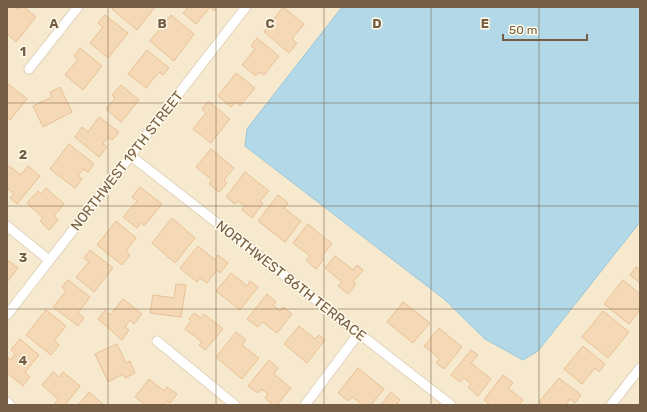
<svg xmlns="http://www.w3.org/2000/svg" width="647" height="412" font-family="Rubik,sans-serif">
	<style>
		.residential { fill: #f6e9ce }
		.water { fill: #b3d9e8; stroke: #99c7da }
		.building { fill: #f5d8b5; stroke: #e8c195 }
		.lines { fill: none; stroke-linecap: round; stroke-linejoin: round }
		.minor-casing { stroke: #e2d3bb; stroke-width: 11 }
		.minor { stroke: #fff; stroke-width: 9 }
		.grid { fill: none; stroke: #765e46; stroke-width: 1; stroke-opacity: 0.55 }
		.labels { text-anchor: middle; dominant-baseline: central; stroke-width: 3; stroke-linejoin: round; paint-order: stroke }
		.street-label { font-size: 14px; fill: #765e46; stroke: #fff9e7 }
		.grid-label { font-size: 13px; text-anchor: middle; font-weight: bold; fill: #765e46; stroke: #fff9e7; stroke-width: 3; stroke-linejoin: round; paint-order: stroke }
	</style>
	<rect width="100%" height="100%" fill="#fef6e0"/>
	<path class="residential" d="M 7,7 L 640,7 L 640,405 L 7,405 Z"/>
	<path class="water" d="M 342,7 L 640,7 L 640,222 L 538,351 L 523,360 L 485,339 L 444,299 L 245,146 L 247,129 Z"/>
	<path class="building" d="M 7,7 L 15,7 L 18,9 L 19,7 L 24,7 L 36,17 L 16,42 L 7,34 Z
		M 113,7 L 155,7 L 137,30 L 112,9 Z
		M 185,7 L 217,7 L 214,11 L 210,7 L 196,24 L 183,13 L 187,9 Z
		M 283,7 L 304,24 L 292,39 L 297,43 L 289,53 L 264,32 Z
		M 105,15 L 128,33 L 108,58 L 90,43 L 103,27 L 98,23 Z
		M 171,15 L 194,34 L 174,61 L 150,41 Z
		M 257,38 L 279,56 L 264,75 L 259,72 L 256,76 L 242,65 L 255,49 L 251,46 Z
		M 80,48 L 102,66 L 83,90 L 65,75 L 78,59 L 74,56 Z
		M 147,50 L 169,68 L 163,75 L 159,72 L 146,88 L 128,74 Z
		M 236,73 L 255,88 L 240,106 L 235,102 L 231,107 L 218,96 Z
		M 7,83 L 27,99 L 10,120 L 7,117 Z
		M 121,85 L 139,100 L 121,122 L 106,109 L 115,98 L 112,95 Z
		M 60,87 L 72,112 L 43,127 L 33,106 L 52,97 L 50,92 Z
		M 208,101 L 230,119 L 211,143 L 193,129 L 206,113 L 202,109 Z
		M 99,117 L 119,132 L 112,140 L 108,137 L 103,144 L 107,147 L 99,157 L 75,137 L 82,127 L 88,132 Z
		M 69,144 L 94,164 L 88,172 L 83,169 L 78,176 L 82,179 L 75,188 L 50,169 Z
		M 211,149 L 234,168 L 224,180 L 227,183 L 219,192 L 209,184 L 212,180 L 196,167 Z
		M 9,166 L 21,175 L 28,166 L 40,176 L 17,204 L 10,198 L 14,194 L 7,188 L 7,168 Z
		M 245,172 L 269,191 L 260,201 L 263,203 L 252,218 L 242,210 L 245,206 L 238,201 L 235,204 L 226,197 Z
		M 140,187 L 162,204 L 144,226 L 141,223 L 137,228 L 123,217 L 137,201 L 132,197 Z
		M 46,188 L 64,204 L 54,216 L 58,220 L 49,230 L 40,221 L 43,218 L 27,203 L 38,191 L 41,194 Z
		M 278,195 L 288,203 L 284,208 L 301,221 L 285,242 L 258,221 Z
		M 172,218 L 195,238 L 175,263 L 152,243 Z
		M 116,221 L 136,238 L 126,251 L 130,255 L 122,265 L 97,245 Z
		M 308,224 L 332,244 L 321,257 L 324,259 L 316,269 L 306,260 L 310,256 L 293,243 Z
		M 198,246 L 215,260 L 218,255 L 228,263 L 220,273 L 217,270 L 207,283 L 200,278 L 197,282 L 180,268 Z
		M 90,250 L 113,268 L 94,292 L 76,277 L 89,262 L 84,258 Z
		M 335,256 L 353,270 L 357,265 L 363,270 L 353,282 L 356,284 L 348,294 L 338,286 L 342,282 L 325,268 Z
		M 9,261 L 18,268 L 7,282 L 7,264 Z
		M 636,267 L 640,270 L 640,283 L 630,275 Z
		M 231,273 L 247,286 L 250,281 L 258,287 L 240,310 L 216,291 Z
		M 68,280 L 90,297 L 78,313 L 84,318 L 78,326 L 53,307 L 66,291 L 62,287 Z
		M 623,280 L 640,294 L 640,310 L 629,324 L 604,304 Z
		M 176,284 L 186,285 L 181,317 L 150,313 L 153,295 L 174,298 Z
		M 267,294 L 276,302 L 273,305 L 280,311 L 283,307 L 292,314 L 277,333 L 263,322 L 258,327 L 247,319 Z
		M 123,299 L 142,314 L 134,324 L 130,320 L 125,327 L 129,330 L 122,340 L 98,319 L 105,310 L 110,315 Z
		M 403,302 L 430,323 L 413,343 L 387,322 Z
		M 46,310 L 66,326 L 54,341 L 59,345 L 51,355 L 26,335 Z
		M 603,311 L 629,332 L 608,358 L 582,337 Z
		M 194,313 L 201,318 L 204,314 L 223,329 L 205,350 L 199,345 L 202,342 L 185,329 L 191,321 L 189,319 Z
		M 299,326 L 315,339 L 319,335 L 325,340 L 307,363 L 284,344 Z
		M 439,328 L 462,347 L 444,369 L 436,363 L 440,359 L 424,346 Z
		M 236,332 L 246,340 L 242,345 L 259,358 L 242,379 L 216,357 Z
		M 20,339 L 39,355 L 25,372 L 30,377 L 23,386 L 7,373 L 7,357 L 11,360 L 15,354 L 11,350 Z
		M 117,344 L 126,363 L 130,361 L 135,373 L 125,378 L 123,374 L 108,382 L 95,354 Z
		M 583,346 L 605,364 L 599,372 L 595,368 L 582,384 L 564,369 Z
		M 471,350 L 478,355 L 471,363 L 491,379 L 478,396 L 468,387 L 471,384 L 464,378 L 460,382 L 451,375 Z
		M 269,360 L 278,368 L 274,374 L 291,388 L 277,405 L 273,405 L 265,398 L 268,394 L 261,389 L 258,393 L 248,386 Z
		M 358,368 L 384,389 L 371,405 L 363,405 L 352,397 L 348,401 L 338,393 Z
		M 53,372 L 59,377 L 63,372 L 80,386 L 65,405 L 57,405 L 55,403 L 58,399 L 42,385 Z
		M 503,375 L 513,383 L 508,388 L 523,400 L 519,405 L 498,405 L 496,403 L 495,405 L 490,405 L 484,400 Z
		M 559,378 L 581,395 L 575,403 L 570,399 L 566,405 L 543,405 L 539,402 Z
		M 149,379 L 164,391 L 167,387 L 177,394 L 170,403 L 167,401 L 164,405 L 145,405 L 135,397 Z
		M 89,392 L 104,405 L 78,405 Z
		M 391,392 L 400,400 L 397,403 L 400,405 L 381,405 Z"/>
	<g class="lines">
		<defs>
			<path id="minor" d="M 29,69 L 78,7
				M 131,156 L 451,405
				M 7,226 L 49,260
				M 7,315 L 246,7
				M 157,341 L 235,405
				M 7,402 L 10,405
				M 305,405 L 359,333
				M 611,405 L 640,368"/>
		</defs>
		<use href="#minor" class="minor-casing"/>
		<use href="#minor" class="minor"/>
	</g>
	<path class="grid" d="M 108,7 L 108,405M 216,7 L 216,405M 324,7 L 324,405M 431,7 L 431,405M 539,7 L 539,405M 7,103 L 640,103M 7,206 L 640,206M 7,309 L 640,309"/>
	<g class="labels">
		<g class="street-label">
			<text transform="translate(127 161) rotate(-52)">NORTHWEST 19TH STREET</text>
			<text transform="translate(291 281) rotate(38)">NORTHWEST 86TH TERRACE</text>
		</g>
	</g>
	<g class="grid-label">
		<text x="54" y="28">A</text>
		<text x="162" y="28">B</text>
		<text x="270" y="28">C</text>
		<text x="377" y="28">D</text>
		<text x="485" y="28">E</text>
		<text x="23" y="56">1</text>
		<text x="23" y="159">2</text>
		<text x="23" y="262">3</text>
		<text x="23" y="365">4</text>
	</g>
	<rect width="647" height="412" fill="none" stroke="#765e46" stroke-width="16"/>
	<path d="M503 34v6h84v-6" fill="none" stroke="#765e46" stroke-width="2"/>
	<text x="509" y="34" font-size="12" fill="#765e46" stroke="#fff9e7" stroke-width="3" paint-order="stroke">50 m</text>
</svg>
